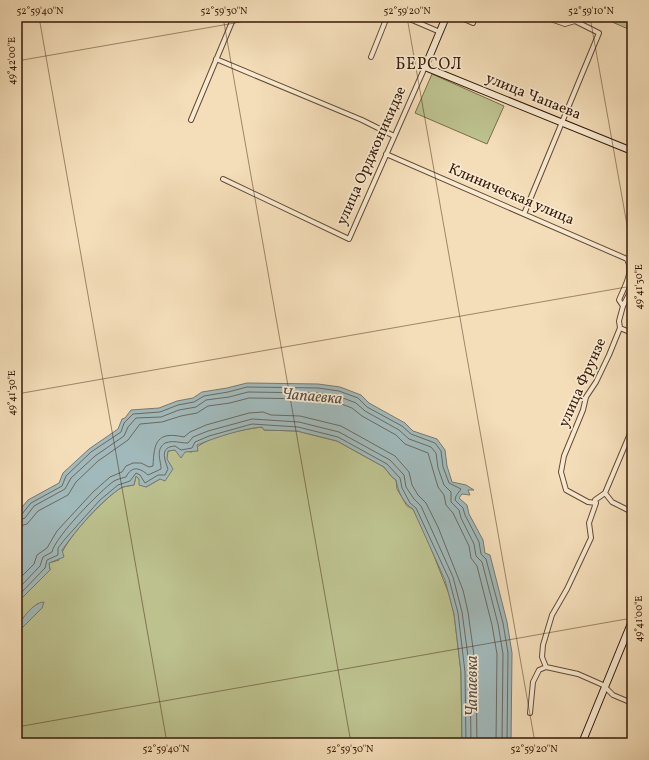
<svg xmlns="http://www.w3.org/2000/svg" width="649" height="760" font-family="Vollkorn,serif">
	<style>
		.green { fill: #bcc18e; stroke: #7a6d4a }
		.water { fill: #a1b9ba; stroke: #777972 }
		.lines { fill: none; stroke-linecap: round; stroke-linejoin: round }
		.shore { stroke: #6c6960; stroke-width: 1 }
		.street-casing { stroke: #664a33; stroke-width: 6 }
		.secondary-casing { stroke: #371906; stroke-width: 8 }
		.street { stroke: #f8ead2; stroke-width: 4 }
		.secondary { stroke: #f8ead2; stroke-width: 6 }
		.ticks { fill: none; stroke: #371906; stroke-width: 1; stroke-opacity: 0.45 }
		.labels { text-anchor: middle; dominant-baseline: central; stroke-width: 3.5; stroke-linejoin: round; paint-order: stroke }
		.street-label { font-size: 15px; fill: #371906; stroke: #f8ead2 }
		.neighbourhood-label { font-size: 16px; letter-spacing: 1px; fill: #371906; stroke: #f8ead2 }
		.water-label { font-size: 16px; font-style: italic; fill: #5c5145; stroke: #f8ead2 }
		.neatline { fill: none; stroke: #371906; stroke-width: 1.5 }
		.ticks-label { font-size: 10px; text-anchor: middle; fill: #371906 }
	</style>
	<rect width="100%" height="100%" fill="#f4deb9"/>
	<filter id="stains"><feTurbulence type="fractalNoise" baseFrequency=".005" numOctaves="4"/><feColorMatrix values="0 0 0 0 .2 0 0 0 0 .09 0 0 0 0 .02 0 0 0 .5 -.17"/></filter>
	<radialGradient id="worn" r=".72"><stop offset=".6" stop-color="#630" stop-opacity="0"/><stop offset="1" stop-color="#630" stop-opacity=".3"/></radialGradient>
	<path class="green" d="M 601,17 L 632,17 L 632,19 L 628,29 Z
		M 432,74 L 504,106 L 487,144 L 415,113 Z
		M 262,427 L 264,430 L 297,431 L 337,441 L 384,467 L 392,477 L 396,480 L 397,489 L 407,506 L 413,509 L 425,533 L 449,594 L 454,614 L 461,672 L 462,743 L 17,743 L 17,633 L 42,608 L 38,603 L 17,625 L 17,603 L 50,570 L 49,563 L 59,560 C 64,540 102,501 119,489 C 123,486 129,486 134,485 L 136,476 L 146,487 L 160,479 L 168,451 L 175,450 L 192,452 C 203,437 244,429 262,427 Z"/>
	<path class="water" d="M 247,383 L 318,384 L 340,387 L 361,395 L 369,403 L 405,423 L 413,431 L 437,439 L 445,450 L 447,466 L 452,482 L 466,485 L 474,490 L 468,490 L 470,495 L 462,494 L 459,498 L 467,505 L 469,514 L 483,540 L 485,553 L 490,555 L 507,622 L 512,653 L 511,743 L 462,743 L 461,672 L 454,614 L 445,580 L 413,509 C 403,503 398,491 396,480 L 392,477 L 384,467 L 337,441 L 297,431 L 264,430 L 262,427 C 241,429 217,437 197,445 L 198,451 L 185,452 L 181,458 L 175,450 L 168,451 L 167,459 L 173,469 L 165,481 L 160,479 L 146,487 L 139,485 L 139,479 L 136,476 L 134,485 C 129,486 123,486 119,489 C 99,503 76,530 62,550 L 64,557 L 49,563 L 50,570 L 17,603 L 17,513 L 28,500 L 59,483 L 63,473 L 89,449 L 118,429 L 122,419 L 125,418 L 131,410 L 159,408 L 177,401 L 193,398 L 202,392 L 227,388 Z
		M 44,602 L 42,608 L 17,633 C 17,623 33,602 44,602 Z"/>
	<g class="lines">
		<path class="shore" d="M 17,516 L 22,514 L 31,503 L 62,486 L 66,476 L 91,452 L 121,432 L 124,423 L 133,414 L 160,412 L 178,405 L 194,402 L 204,396 L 228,392 L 247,387 L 318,388 L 339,391 L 358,398 L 367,407 L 402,426 L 411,434 L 435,443 L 441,451 L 443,467 L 449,483 L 461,489 L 456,496 L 455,500 L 463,508 L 465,515 L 479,542 L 481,554 L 486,559 L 503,623 L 508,653 L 507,743
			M 17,521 L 25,518 L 34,506 L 65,489 L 71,478 L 95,456 L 124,436 L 128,427 L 136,418 L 161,417 L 179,410 L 196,407 L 206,400 L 229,397 L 248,392 L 317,393 L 338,396 L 356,403 L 365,411 L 399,430 L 409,439 L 431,447 L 436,453 L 438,468 L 444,485 L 451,492 L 451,502 L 459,510 L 461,518 L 474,544 L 476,556 L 482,562 L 498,624 L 503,654 L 502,743
			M 17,527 L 27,524 L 38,511 L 68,495 L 76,482 L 98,461 L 128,440 L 140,424 L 162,422 L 181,416 L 197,413 L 208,406 L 230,403 L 249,398 L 317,399 L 336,402 L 352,408 L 362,416 L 396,435 L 405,444 L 428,453 L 438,487 L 444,495 L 446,505 L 453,513 L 469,546 L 471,558 L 477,566 L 492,625 L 497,654 L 496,743
			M 17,581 L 34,564 L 37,555 L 47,548 L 57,531 L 93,492 L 110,477 L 122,472 L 126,466 L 133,463 L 141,463 L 149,467 L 153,466 C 154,442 157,431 184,437 L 190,432 L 206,425 L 249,413 L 263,412 L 271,415 L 300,416 L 341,426 L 395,456 L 409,472 L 412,485 L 418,495 L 426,503 L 438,527 L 463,590 L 468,612 L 476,670 L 477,743
			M 17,590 L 40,566 L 43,557 L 52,552 C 55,537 100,491 114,481 C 118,479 122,478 126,477 C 132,465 140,468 148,475 L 161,469 C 161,460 155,450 165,443 C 174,440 179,443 188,443 L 193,437 L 208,431 L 252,419 L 299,422 L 339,432 L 390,460 L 404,475 L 406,487 L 414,499 L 421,506 L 453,577 L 462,612 L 470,671 L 471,743
			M 17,597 L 45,568 L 47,560 L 58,555 L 58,548 L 65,539 L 100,500 L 118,485 L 130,481 L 136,473 L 140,475 L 145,483 L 158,475 L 165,475 L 168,469 C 164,458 160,447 175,446 L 181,450 L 192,448 L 195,442 L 209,436 L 252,424 L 298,427 L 338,437 L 387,464 L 400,478 L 402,488 L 410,503 L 416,508 L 449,579 L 458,613 L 465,672 L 466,743"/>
		<defs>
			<path id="street" d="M 405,17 L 440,32
				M 460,17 L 473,23 L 475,17
				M 371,57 L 387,17
				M 216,59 L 362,120 L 394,136
				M 191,120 L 234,17
				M 386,154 L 627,259 C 634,273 624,287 619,300 L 623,306
				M 223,179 L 349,239 L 425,67
				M 524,214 L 599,33 L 575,21 L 565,24 L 545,17
				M 632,288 L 623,306 L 619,321 L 620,328 L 609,355 L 596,382 L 586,397 L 583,410 L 564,456 L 561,472 L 566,490 L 588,502 L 596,503 L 595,500 L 605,493 L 612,502 L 632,512
				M 620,328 L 632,333
				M 605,493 L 632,429
				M 546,667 L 578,674 L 603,685 L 613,695 L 632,703
				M 530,713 L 533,682 L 539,670 L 546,667 L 542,657 L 543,645 L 552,615 L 567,589 L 591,538 L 589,523 L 596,503"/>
			<path id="secondary" d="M 446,17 L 425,67 L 632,151
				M 582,743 L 632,621"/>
		</defs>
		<use href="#street" class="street-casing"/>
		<use href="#secondary" class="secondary-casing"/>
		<use href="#street" class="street"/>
		<use href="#secondary" class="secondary"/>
	</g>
	<path class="ticks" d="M 39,17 L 167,743M 223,17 L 351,743M 407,17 L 535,743M 590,17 L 632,253M 17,61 L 269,17M 17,394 L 632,286M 17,727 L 632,618"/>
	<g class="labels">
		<g class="street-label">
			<text transform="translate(533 97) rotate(22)">улица Чапаева</text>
			<text transform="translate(372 156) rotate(-66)">улица Орджоникидзе</text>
			<text transform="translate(511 195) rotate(23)">Клиническая улица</text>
			<text transform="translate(583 383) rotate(-66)">улица Фрунзе</text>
		</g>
		<g class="neighbourhood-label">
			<text x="429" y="65">БЕРСОЛ</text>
		</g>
		<g class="water-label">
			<text transform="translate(312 397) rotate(5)">Чапаевка</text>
			<text transform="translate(473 686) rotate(-90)">Чапаевка</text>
		</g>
	</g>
	<rect width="649" height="760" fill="none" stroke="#f4deb9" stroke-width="44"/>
	<rect x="22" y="22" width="605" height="716" class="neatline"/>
	<g class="ticks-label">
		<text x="40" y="14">52°59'40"N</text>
		<text x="224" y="14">52°59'30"N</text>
		<text x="407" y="14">52°59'20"N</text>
		<text x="591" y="14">52°59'10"N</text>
		<text transform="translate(11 61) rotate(-90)" y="4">49°42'00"E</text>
		<text transform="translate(638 287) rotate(-90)" y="4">49°41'30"E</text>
		<text transform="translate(11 393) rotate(-90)" y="4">49°41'30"E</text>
		<text transform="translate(638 619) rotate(-90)" y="4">49°41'00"E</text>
		<text x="166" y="752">52°59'40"N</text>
		<text x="350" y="752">52°59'30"N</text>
		<text x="534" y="752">52°59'20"N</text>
	</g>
	<rect width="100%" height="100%" filter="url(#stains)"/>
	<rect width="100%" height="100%" fill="url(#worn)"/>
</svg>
